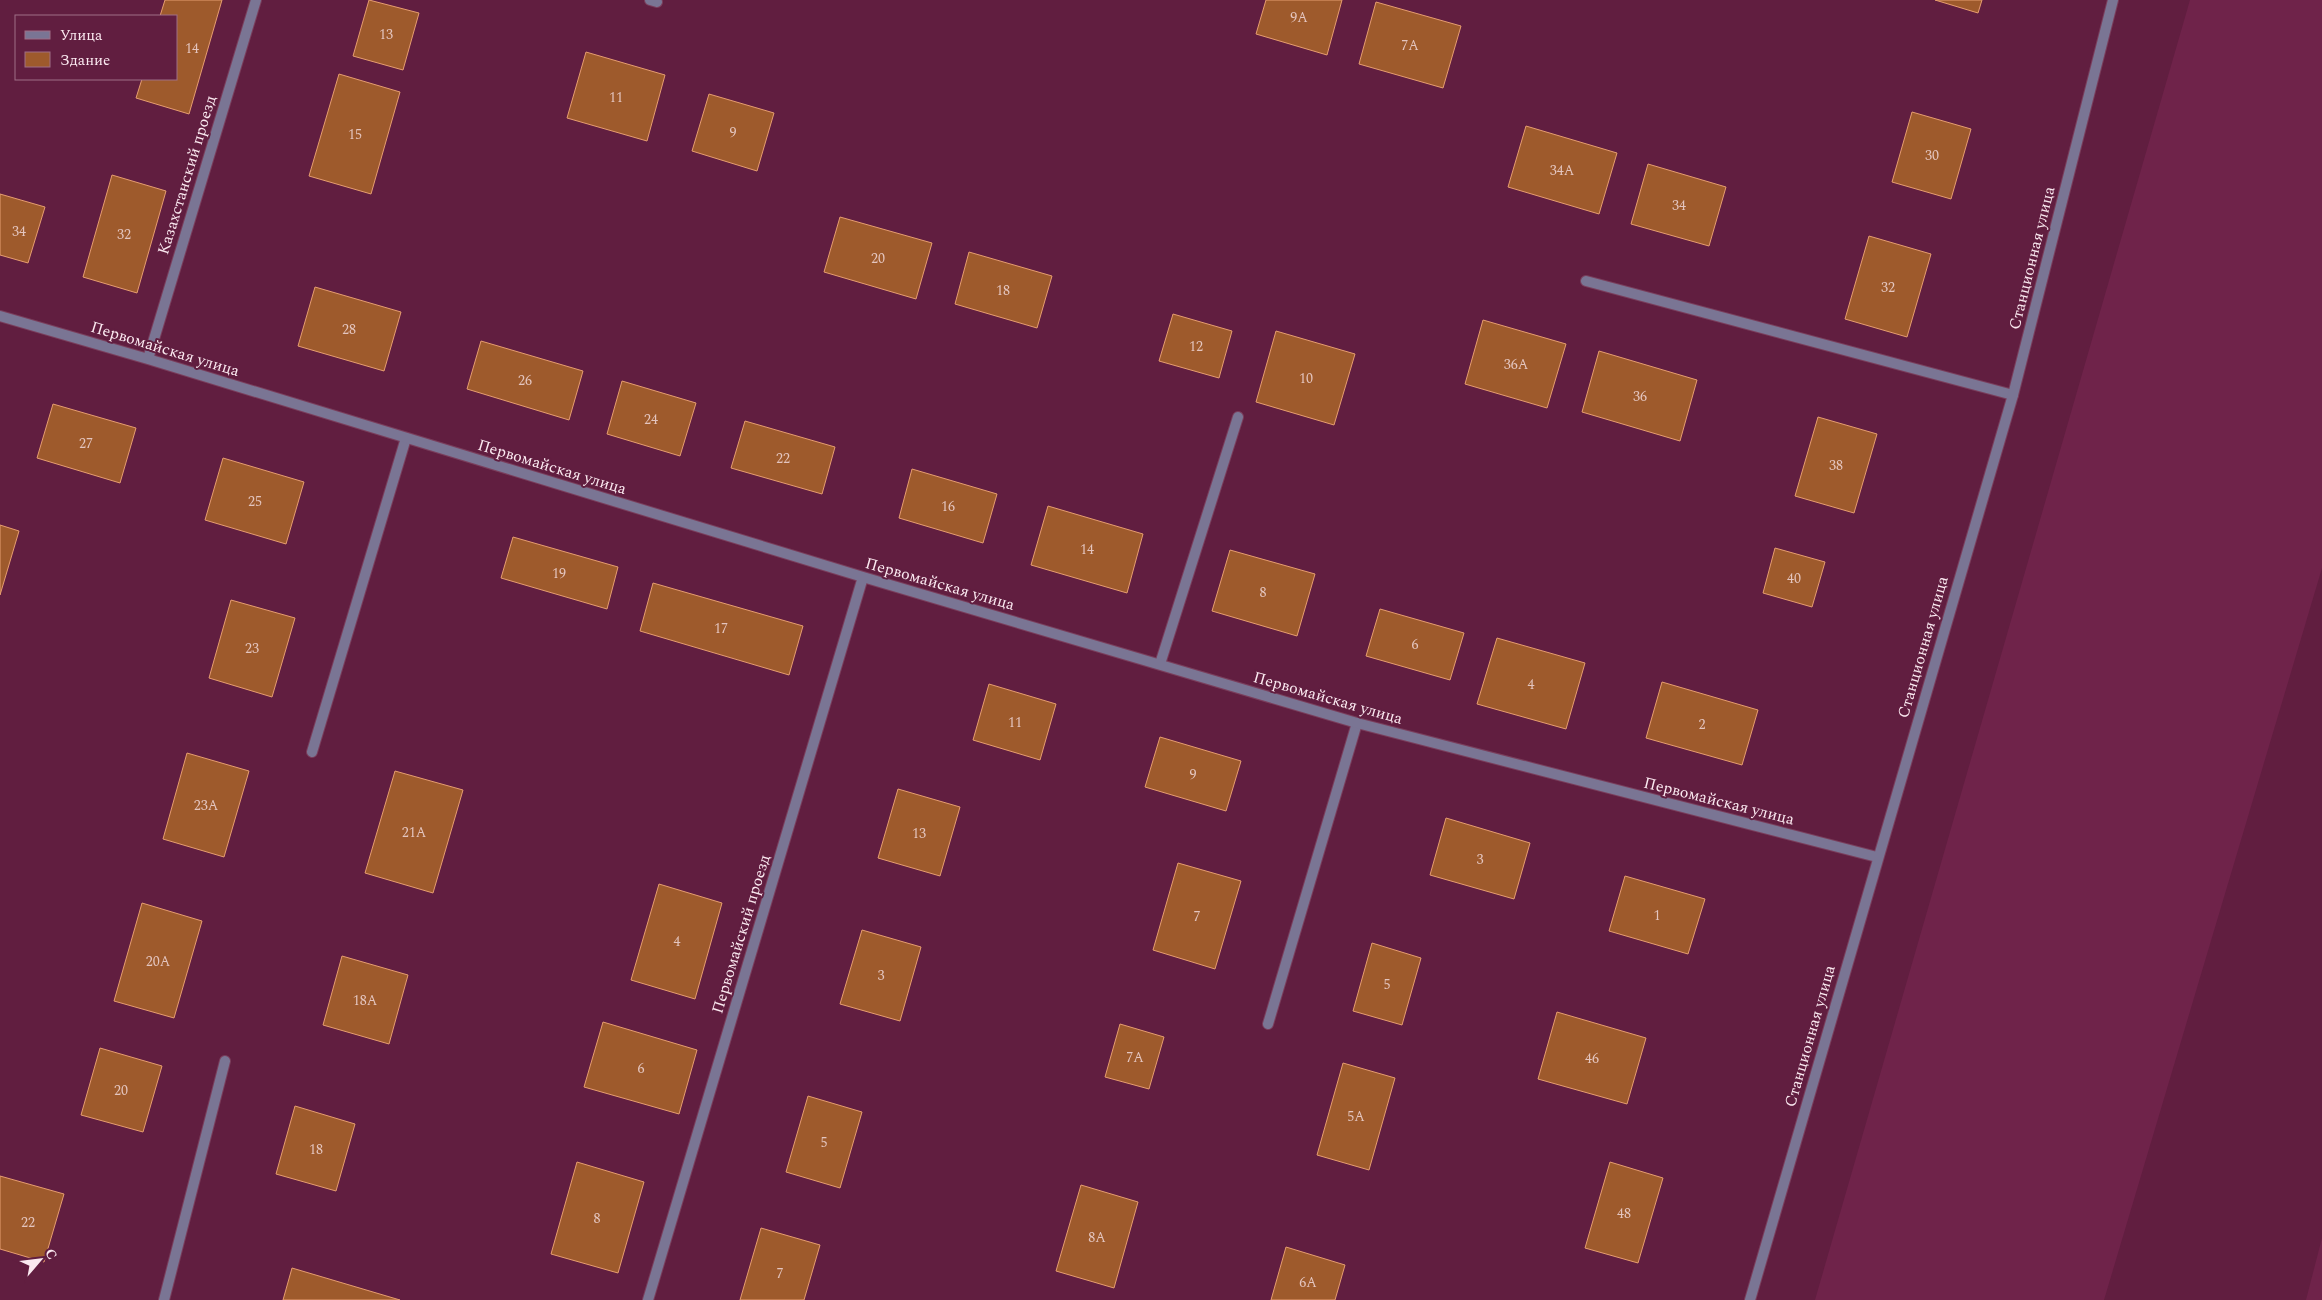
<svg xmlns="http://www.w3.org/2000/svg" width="2322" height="1300" font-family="Spectral,serif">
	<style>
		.built { fill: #6f234a }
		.building { fill: #9e5a2c; stroke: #e69d70 }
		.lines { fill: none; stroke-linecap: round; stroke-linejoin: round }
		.service-casing { stroke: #7a3e5c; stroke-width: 12 }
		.minor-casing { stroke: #7a3e5c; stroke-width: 12 }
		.service { stroke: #7a7594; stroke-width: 10 }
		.minor { stroke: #7a7594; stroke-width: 10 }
		.labels { text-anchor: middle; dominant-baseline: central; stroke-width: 4; stroke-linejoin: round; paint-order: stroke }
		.number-label { font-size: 14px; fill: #e4c5bf }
		.street-label { font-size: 16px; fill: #fbe9f0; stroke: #611e40 }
	</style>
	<rect width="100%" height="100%" fill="#611e40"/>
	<path class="built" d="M 2190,0 L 2322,0 L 2322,568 L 2104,1300 L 1815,1300 Z
		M 2322,1238 L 2322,1300 L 2306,1300 Z"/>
	<path class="building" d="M 165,0 L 222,0 L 189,114 L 136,98 L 142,79 L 176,79 L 176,16 L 160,16 Z
		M 369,0 L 419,13 L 403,70 L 353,56 Z
		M 1266,0 L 1342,0 L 1327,55 L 1256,34 Z
		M 1935,0 L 1982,0 L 1978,13 Z
		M 1376,2 L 1461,26 L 1443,88 L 1359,64 Z
		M 586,52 L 665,75 L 647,141 L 567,118 Z
		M 339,74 L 400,92 L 371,194 L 309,176 Z
		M 709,94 L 774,113 L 757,171 L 692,151 Z
		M 1912,112 L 1971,129 L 1951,199 L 1892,182 Z
		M 1526,126 L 1617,153 L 1599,214 L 1508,187 Z
		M 1648,164 L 1726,187 L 1709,246 L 1631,224 Z
		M 112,175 L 166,191 L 137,293 L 83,277 Z
		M 0,194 L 45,207 L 28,263 L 0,255 Z
		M 840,217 L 932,243 L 916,299 L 824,272 Z
		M 1869,236 L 1931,254 L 1907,337 L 1845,319 Z
		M 969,252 L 1052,276 L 1037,328 L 955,304 Z
		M 315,287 L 401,312 L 384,371 L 298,346 Z
		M 1173,314 L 1232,331 L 1219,378 L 1159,361 Z
		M 1483,320 L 1566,344 L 1547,408 L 1465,384 Z
		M 1276,331 L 1355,354 L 1334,425 L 1256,402 Z
		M 481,341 L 583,371 L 569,420 L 467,389 Z
		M 1599,351 L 1697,380 L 1680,441 L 1582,412 Z
		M 622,381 L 696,403 L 680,456 L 607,434 Z
		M 53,404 L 136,428 L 120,483 L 37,458 Z
		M 1818,417 L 1877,434 L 1854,513 L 1795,496 Z
		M 745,421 L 835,447 L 822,494 L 731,468 Z
		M 223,458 L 304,482 L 286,544 L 205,520 Z
		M 912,469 L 997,494 L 983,543 L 899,518 Z
		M 1048,506 L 1143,534 L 1127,593 L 1031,565 Z
		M 0,525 L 19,531 L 0,595 Z
		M 513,537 L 618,567 L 607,609 L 501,578 Z
		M 1775,548 L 1825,562 L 1812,607 L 1763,593 Z
		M 1230,550 L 1315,574 L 1297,636 L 1212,611 Z
		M 653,583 L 803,626 L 789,675 L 640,631 Z
		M 231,600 L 295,618 L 272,697 L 209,678 Z
		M 1380,609 L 1464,633 L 1450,680 L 1366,656 Z
		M 1497,638 L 1585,663 L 1566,729 L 1477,704 Z
		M 1662,682 L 1758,710 L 1742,765 L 1646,738 Z
		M 989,684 L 1056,704 L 1040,760 L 973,740 Z
		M 1160,737 L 1241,761 L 1226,811 L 1145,787 Z
		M 187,753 L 249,771 L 224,857 L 163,839 Z
		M 395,771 L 463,790 L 433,893 L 365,873 Z
		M 898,789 L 960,807 L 940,876 L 878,858 Z
		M 1446,818 L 1530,843 L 1514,899 L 1430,875 Z
		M 1178,863 L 1241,881 L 1215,969 L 1153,950 Z
		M 1625,876 L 1705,899 L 1688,954 L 1609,931 Z
		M 659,884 L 722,903 L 695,999 L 631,980 Z
		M 142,903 L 202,921 L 174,1018 L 114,1001 Z
		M 862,930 L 921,947 L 900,1021 L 840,1004 Z
		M 1372,943 L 1421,958 L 1402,1025 L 1353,1011 Z
		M 342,956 L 408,975 L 389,1044 L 323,1025 Z
		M 1557,1012 L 1646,1038 L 1627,1104 L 1538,1079 Z
		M 603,1022 L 697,1050 L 679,1114 L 584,1087 Z
		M 1120,1024 L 1164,1037 L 1149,1089 L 1105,1077 Z
		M 100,1048 L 162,1066 L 143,1132 L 81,1115 Z
		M 1343,1063 L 1395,1078 L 1369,1170 L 1317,1155 Z
		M 808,1096 L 862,1112 L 840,1188 L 786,1172 Z
		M 295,1106 L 355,1124 L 336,1191 L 276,1174 Z
		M 577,1162 L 644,1182 L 618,1273 L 551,1254 Z
		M 1610,1162 L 1663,1178 L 1638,1263 L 1585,1248 Z
		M 0,1176 L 64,1194 L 44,1262 L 0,1249 Z
		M 1081,1185 L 1138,1202 L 1114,1288 L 1056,1271 Z
		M 761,1228 L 820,1245 L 804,1300 L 740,1300 Z
		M 1286,1247 L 1345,1265 L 1335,1300 L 1271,1300 Z
		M 292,1268 L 400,1300 L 283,1300 Z"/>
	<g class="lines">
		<defs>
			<path id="service" d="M 650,0 L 657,2
				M 1586,281 L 2013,395
				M 1160,664 L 1238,417
				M 312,752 L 406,438
				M 1268,1024 L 1357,723
				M 164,1300 L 225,1061"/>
			<path id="minor" d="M 0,316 L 148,359 L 863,577 L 1357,723 L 1877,857
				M 148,359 L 256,0
				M 648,1300 L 863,577
				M 1750,1300 L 2013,395 L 2113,0"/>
		</defs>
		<use href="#service" class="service-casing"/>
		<use href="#minor" class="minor-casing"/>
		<use href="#service" class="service"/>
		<use href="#minor" class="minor"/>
	</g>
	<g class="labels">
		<g class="number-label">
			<text x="1299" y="17">9А</text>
			<text x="386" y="34">13</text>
			<text x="1410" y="45">7А</text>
			<text x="192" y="48">14</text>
			<text x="616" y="97">11</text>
			<text x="733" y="132">9</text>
			<text x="355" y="134">15</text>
			<text x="1932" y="155">30</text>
			<text x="1562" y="170">34А</text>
			<text x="1679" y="205">34</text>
			<text x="19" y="231">34</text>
			<text x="124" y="234">32</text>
			<text x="878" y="258">20</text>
			<text x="1888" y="287">32</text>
			<text x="1003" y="290">18</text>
			<text x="349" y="329">28</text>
			<text x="1196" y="346">12</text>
			<text x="1516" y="364">36А</text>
			<text x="1306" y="378">10</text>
			<text x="525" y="380">26</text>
			<text x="1640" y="396">36</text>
			<text x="651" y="419">24</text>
			<text x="86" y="443">27</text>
			<text x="783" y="458">22</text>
			<text x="1836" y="465">38</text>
			<text x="255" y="501">25</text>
			<text x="948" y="506">16</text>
			<text x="1087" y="549">14</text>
			<text x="559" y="573">19</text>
			<text x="1794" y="578">40</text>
			<text x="1263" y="592">8</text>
			<text x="721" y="628">17</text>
			<text x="1415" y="644">6</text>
			<text x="252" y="648">23</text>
			<text x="1531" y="684">4</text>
			<text x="1015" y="722">11</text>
			<text x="1702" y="724">2</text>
			<text x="1193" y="774">9</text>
			<text x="206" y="805">23А</text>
			<text x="414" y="832">21А</text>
			<text x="919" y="833">13</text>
			<text x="1480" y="859">3</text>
			<text x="1657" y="915">1</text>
			<text x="1197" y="916">7</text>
			<text x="677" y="941">4</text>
			<text x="158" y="961">20А</text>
			<text x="881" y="975">3</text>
			<text x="1387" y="984">5</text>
			<text x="365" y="1000">18А</text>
			<text x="1135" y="1057">7А</text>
			<text x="1592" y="1058">46</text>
			<text x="641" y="1068">6</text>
			<text x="121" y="1090">20</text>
			<text x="1356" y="1116">5А</text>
			<text x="824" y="1142">5</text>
			<text x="316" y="1149">18</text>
			<text x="1624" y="1213">48</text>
			<text x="597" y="1218">8</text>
			<text x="28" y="1222">22</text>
			<text x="1097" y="1237">8А</text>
			<text x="780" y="1273">7</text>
			<text x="1308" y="1282">6А</text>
		</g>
		<g class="street-label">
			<text transform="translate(187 175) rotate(-73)">Казахстанский проезд</text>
			<text transform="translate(2032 258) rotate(-76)">Станционная улица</text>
			<text transform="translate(165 349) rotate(17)">Первомайская улица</text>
			<text transform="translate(552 467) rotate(17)">Первомайская улица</text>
			<text transform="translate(940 584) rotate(16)">Первомайская улица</text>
			<text transform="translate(1923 647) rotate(-74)">Станционная улица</text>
			<text transform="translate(1328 698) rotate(16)">Первомайская улица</text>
			<text transform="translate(1719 801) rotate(14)">Первомайская улица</text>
			<text transform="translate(741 934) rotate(-73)">Первомайский проезд</text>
			<text transform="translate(1810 1036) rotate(-74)">Станционная улица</text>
		</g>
	</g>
	<rect x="15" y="15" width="162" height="65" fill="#611e40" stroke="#9f6f86"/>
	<rect x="25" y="31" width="25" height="8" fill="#7a7594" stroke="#9f6f86"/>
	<text x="60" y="40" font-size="15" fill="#fbe9f0">Улица</text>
	<rect x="25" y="52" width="25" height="15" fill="#9e5a2c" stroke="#9f6f86"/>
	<text x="60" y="65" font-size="15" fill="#fbe9f0">Здание</text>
	<g transform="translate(40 1260) rotate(62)" stroke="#611e40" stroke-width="4" paint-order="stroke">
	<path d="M0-4L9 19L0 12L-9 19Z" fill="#fbe9f0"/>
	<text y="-8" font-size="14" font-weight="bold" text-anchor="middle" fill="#fbe9f0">С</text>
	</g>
</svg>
